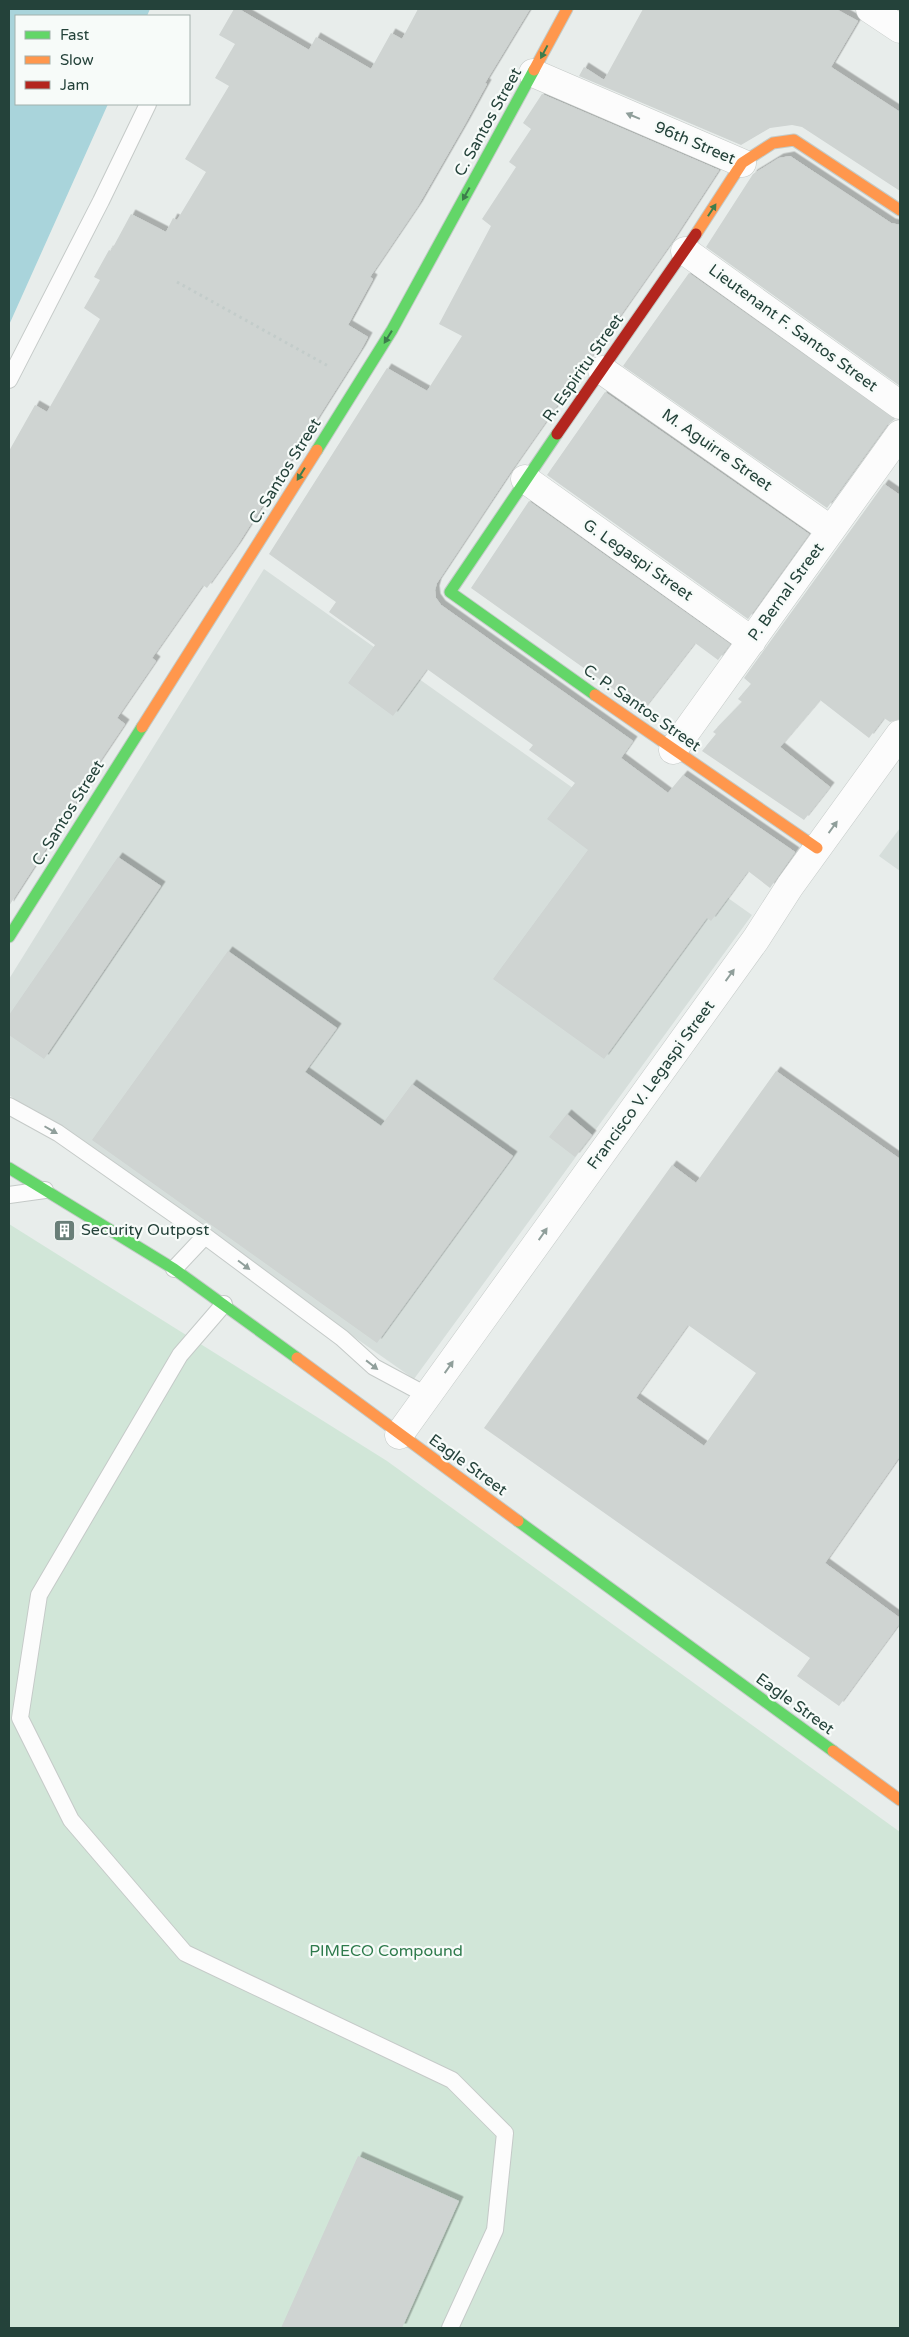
<svg xmlns="http://www.w3.org/2000/svg" width="909" height="2337" font-family="'Varela Round',sans-serif">
	<style>
		.built { fill: #d6dedb }
		.green { fill: #d1e6d8 }
		.water { fill: #a9d4db }
		.building { fill: #cfd4d2; fill-rule: evenodd; filter: url(#shadow) }
		.lines { fill: none; stroke-linecap: round; stroke-linejoin: round }
		.lane-casing { stroke: #c5cac8; stroke-width: 18 }
		.street-casing { stroke: #c5cac8; stroke-width: 29 }
		.fast-casing { stroke: #c3cbc8; stroke-width: 13 }
		.slow-casing { stroke: #c3cbc8; stroke-width: 13 }
		.jam-casing { stroke: #c3cbc8; stroke-width: 13 }
		.path { stroke: #c3ccca; stroke-width: 3; stroke-dasharray: 2.5 4; stroke-linecap: butt }
		.lane { stroke: #fcfcfc; stroke-width: 16 }
		.street { stroke: #fcfcfc; stroke-width: 28 }
		.fast { stroke: #63d668; stroke-width: 11 }
		.slow { stroke: #ff974d; stroke-width: 11 }
		.jam { stroke: #b3261e; stroke-width: 11 }
		.oneway { fill: #3d7d4c }
		.oneway2 { fill: #909f9b }
		.labels { text-anchor: middle; dominant-baseline: central; stroke-width: 4.5; stroke-linejoin: round; paint-order: stroke }
		.street-label { font-size: 16px; fill: #24423a; stroke: #f7fbf9 }
		.poi-label { font-size: 16px; fill: #24423a; stroke: #f7fbf9; text-anchor: start }
		.park-label { font-size: 16px; fill: #2d7a4b; stroke: #f7fbf9 }
	</style>
	<defs>
		<filter id="shadow"><feDropShadow dx="4.5" dy="-4.5" stdDeviation="0" flood-color="#0004"/></filter>
	</defs>
	<rect width="100%" height="100%" fill="#e8edeb"/>
	<path class="built" d="M 264,569 L 752,915 L 414,1379 L 9,1095 L 9,979 Z
		M 900,828 L 900,871 L 879,856 Z"/>
	<path class="green" d="M 9,1224 L 387,1461 L 900,1832 L 900,2328 L 9,2328 Z"/>
	<path class="water" d="M 9,9 L 150,9 L 147,16 L 16,16 L 16,104 L 108,104 L 9,325 Z"/>
	<path class="building" d="M 234,9 L 239,9 L 309,50 L 316,37 L 371,69 L 391,33 L 402,39 L 418,9 L 530,9 L 485,83 L 487,84 L 464,126 L 418,206 L 370,277 L 373,279 L 348,325 L 368,337 L 361,350 L 237,546 L 207,588 L 203,585 L 152,658 L 156,661 L 117,718 L 125,724 L 76,797 L 78,799 L 9,906 L 9,451 L 35,405 L 47,412 L 100,319 L 84,308 L 100,280 L 94,277 L 109,250 L 111,251 L 131,214 L 166,232 L 173,218 L 177,220 L 206,172 L 185,159 L 229,86 L 215,78 L 235,44 L 219,35 Z
		M 643,9 L 836,9 L 858,21 L 831,67 L 900,112 L 900,191 L 802,127 L 792,125 L 770,128 L 741,145 L 579,76 L 584,67 L 604,80 Z
		M 542,94 L 719,170 L 672,242 L 512,470 L 437,583 L 435,590 L 436,598 L 441,605 L 633,741 L 621,758 L 668,793 L 683,775 L 795,852 L 770,888 L 748,871 L 711,921 L 707,918 L 604,1059 L 493,979 L 588,850 L 547,819 L 575,783 L 529,750 L 533,745 L 427,669 L 393,716 L 348,683 L 375,645 L 329,612 L 336,602 L 269,554 L 387,368 L 427,391 L 462,336 L 439,324 L 491,226 L 482,219 L 516,167 L 509,162 L 531,129 L 523,123 Z
		M 790,156 L 891,223 L 900,225 L 900,386 L 706,247 L 753,174 L 779,158 Z
		M 689,273 L 895,419 L 887,425 L 827,508 L 623,366 Z
		M 605,392 L 809,534 L 748,619 L 547,475 Z
		M 884,484 L 900,495 L 900,719 L 890,722 L 884,718 L 869,738 L 820,700 L 780,747 L 830,787 L 804,820 L 702,751 L 716,734 L 713,732 L 742,702 L 738,699 L 751,684 L 744,678 Z
		M 529,501 L 730,644 L 718,660 L 695,643 L 643,710 L 471,588 Z
		M 118,857 L 161,886 L 44,1059 L 9,1035 L 9,1015 Z
		M 228,951 L 337,1028 L 305,1072 L 381,1126 L 412,1084 L 513,1156 L 377,1343 L 92,1140 Z
		M 776,1071 L 900,1159 L 900,1456 L 825,1563 L 900,1618 L 900,1623 L 839,1706 L 797,1676 L 810,1658 L 484,1428 L 672,1165 L 696,1183 ZM 688,1325 L 756,1373 L 704,1446 L 636,1398 Z
		M 567,1114 L 592,1135 L 575,1157 L 549,1137 Z
		M 358,2156 L 459,2201 L 402,2328 L 281,2328 Z"/>
	<g class="lines">
		<defs>
			<path id="lane" d="M 9,380 L 101,201 L 148,104
				M 9,1106 L 58,1133 L 205,1236 L 342,1338 L 374,1367 L 428,1396
				M 9,1195 L 45,1190
				M 174,1269 L 205,1236
				M 224,1304 L 180,1355 L 39,1595 L 20,1718 L 71,1820 L 185,1953 L 452,2080 L 505,2133 L 495,2230 L 450,2328"/>
			<path id="street" d="M 870,9 L 900,29
				M 533,73 L 742,163
				M 685,251 L 900,405
				M 602,370 L 831,530
				M 525,479 L 752,641
				M 673,750 L 900,434
				M 399,1435 L 756,939 L 790,886 L 900,734"/>
			<path id="fast" d="M 557,434 L 450,592 L 595,695
				M 317,450 L 392,330 L 534,70
				M 9,937 L 142,727
				M 9,1168 L 174,1269 L 297,1358
				M 518,1521 L 833,1751"/>
			<path id="slow" d="M 534,70 L 567,9
				M 696,234 L 742,163 L 773,143 L 794,140 L 900,210
				M 595,695 L 817,848
				M 142,727 L 317,450
				M 297,1358 L 518,1521
				M 833,1751 L 900,1800"/>
			<path id="jam" d="M 557,434 L 696,234"/>
		</defs>
		<use href="#lane" class="lane-casing"/>
		<use href="#street" class="street-casing"/>
		<use href="#fast" class="fast-casing"/>
		<use href="#slow" class="slow-casing"/>
		<use href="#jam" class="jam-casing"/>
		<path class="path" d="M 177,282 L 330,367"/>
		<use href="#lane" class="lane"/>
		<use href="#street" class="street"/>
		<use href="#fast" class="fast"/>
		<use href="#slow" class="slow"/>
		<use href="#jam" class="jam"/>
	</g>
	<defs><path id="oneway-solid" d="M-6-.8H1V-3.2L6.5 0L1 3.2V.8H-6Z" transform="scale(1.25)"/></defs>
	<g class="oneway">
		<use href="#oneway-solid" transform="translate(544 52) rotate(118)"/>
		<use href="#oneway-solid" transform="translate(466 194) rotate(119)"/>
		<use href="#oneway-solid" transform="translate(712 210) rotate(-57)"/>
		<use href="#oneway-solid" transform="translate(388 337) rotate(122)"/>
		<use href="#oneway-solid" transform="translate(301 474) rotate(122)"/>
	</g>
	<g class="oneway2">
		<use href="#oneway-solid" transform="translate(633 116) rotate(-157)"/>
		<use href="#oneway-solid" transform="translate(833 827) rotate(-54)"/>
		<use href="#oneway-solid" transform="translate(730 975) rotate(-54)"/>
		<use href="#oneway-solid" transform="translate(51 1130) rotate(30)"/>
		<use href="#oneway-solid" transform="translate(543 1234) rotate(-55)"/>
		<use href="#oneway-solid" transform="translate(244 1265) rotate(37)"/>
		<use href="#oneway-solid" transform="translate(372 1365) rotate(38)"/>
		<use href="#oneway-solid" transform="translate(449 1367) rotate(-55)"/>
	</g>
	<defs>
		<symbol id="building-square" viewBox="-11 -11 22 22"><rect x="-9" y="-9" width="18" height="18" rx="4" fill="#697e78" stroke="#f7fbf9"/><path d="M-4-6H4V6H1V3H-1V6H-4ZM-2.5-4.3h1.7v1.8h-1.7ZM.8-4.3h1.7v1.8H.8ZM-2.5-1h1.7V.8h-1.7ZM.8-1h1.7V.8H.8Z" fill="#fff"/></symbol>
	</defs>
	<g fill-rule="evenodd">
		<use href="#building-square" x="52" y="1218" width="25" height="25"/>
	</g>
	<g class="labels">
		<g class="street-label">
			<text transform="translate(488 122) rotate(-61)">C. Santos Street</text>
			<text transform="translate(695 143) rotate(23)">96th Street</text>
			<text transform="translate(793 328) rotate(36)">Lieutenant F. Santos Street</text>
			<text transform="translate(583 368) rotate(-55)">R. Espiritu Street</text>
			<text transform="translate(717 450) rotate(35)">M. Aguirre Street</text>
			<text transform="translate(285 471) rotate(-58)">C. Santos Street</text>
			<text transform="translate(638 560) rotate(35)">G. Legaspi Street</text>
			<text transform="translate(786 592) rotate(-54)">P. Bernal Street</text>
			<text transform="translate(642 708) rotate(35)">C. P. Santos Street</text>
			<text transform="translate(68 813) rotate(-58)">C. Santos Street</text>
			<text transform="translate(651 1085) rotate(-54)">Francisco V. Legaspi Street</text>
			<text transform="translate(468 1465) rotate(36)">Eagle Street</text>
			<text transform="translate(795 1704) rotate(36)">Eagle Street</text>
		</g>
		<g class="poi-label">
			<text x="81" y="1230">Security Outpost</text>
		</g>
		<g class="park-label">
			<text x="386" y="1951">PIMECO Compound</text>
		</g>
	</g>
	<rect width="909" height="2337" fill="none" stroke="#24423a" stroke-width="20"/>
	<rect x="15" y="15" width="175" height="90" fill="#f7fbf9" stroke="#a3b1ad"/>
	<rect x="25" y="31" width="25" height="8" fill="#63d668" stroke="#a3b1ad"/>
	<text x="60" y="40" font-size="15" fill="#24423a">Fast</text>
	<rect x="25" y="56" width="25" height="8" fill="#ff974d" stroke="#a3b1ad"/>
	<text x="60" y="65" font-size="15" fill="#24423a">Slow</text>
	<rect x="25" y="81" width="25" height="8" fill="#b3261e" stroke="#a3b1ad"/>
	<text x="60" y="90" font-size="15" fill="#24423a">Jam</text>
</svg>
